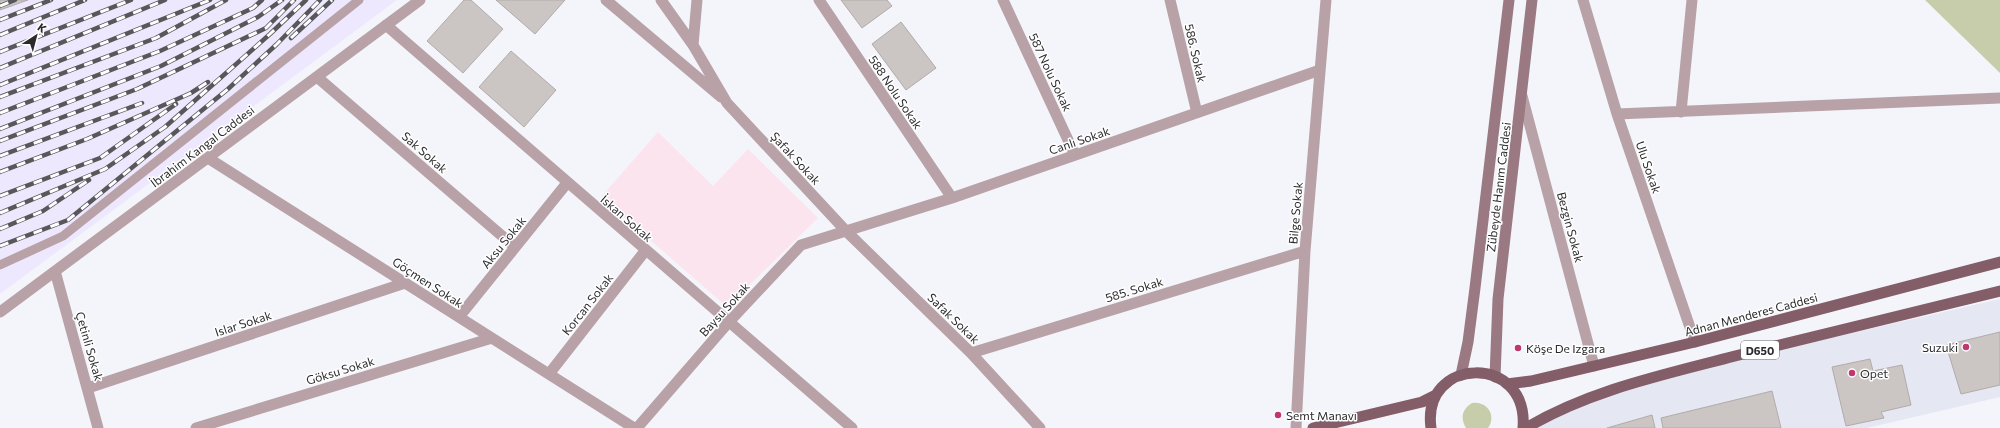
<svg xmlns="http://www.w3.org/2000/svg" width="2000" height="428" font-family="Commissioner,sans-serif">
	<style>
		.built { fill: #e5e7f3 }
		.industrial { fill: #eee8fe }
		.education { fill: #fce4ee }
		.green { fill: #c7cdab }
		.building { fill: #cbc5c4; stroke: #b1abaa }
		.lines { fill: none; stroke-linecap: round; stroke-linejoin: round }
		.service { stroke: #b8a2a7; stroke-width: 9 }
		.minor { stroke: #b8a2a7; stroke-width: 11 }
		.secondary { stroke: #9a7982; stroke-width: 11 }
		.primary { stroke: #835d67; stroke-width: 11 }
		.rail-casing { stroke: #58585b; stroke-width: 4.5 }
		.rail { stroke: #fff; stroke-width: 3; stroke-dasharray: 9; stroke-linecap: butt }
		.poi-dot { fill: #c03671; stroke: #fff; stroke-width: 1.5 }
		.labels { text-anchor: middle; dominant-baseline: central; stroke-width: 3; stroke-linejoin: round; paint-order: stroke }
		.shield { fill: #fff; stroke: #6b6b6c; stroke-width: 1 }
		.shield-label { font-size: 11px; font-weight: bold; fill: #2b2b2d }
		.street-label { font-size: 12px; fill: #2b2b2d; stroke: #fff }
		.poi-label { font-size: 12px; fill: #2b2b2d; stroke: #fff; text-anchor: start }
	</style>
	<rect width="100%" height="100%" fill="#f4f5fa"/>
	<path class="built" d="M 2000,299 L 2000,397 L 1867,428 L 1534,428 L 1609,389 Z"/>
	<path class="industrial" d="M 0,0 L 397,0 L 0,294 Z"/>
	<path class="education" d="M 658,132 L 713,186 L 748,149 L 818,218 L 727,307 L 601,197 Z"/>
	<path class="green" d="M 1925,0 L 2000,0 L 2000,73 Z
		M 1472,403 C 1487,401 1497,415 1488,428 L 1466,428 C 1460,418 1462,409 1472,403 Z"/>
	<path class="building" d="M 0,0 L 28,0 L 0,10 Z
		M 464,0 L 471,0 L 503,29 L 463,73 L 427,41 Z
		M 496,0 L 565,0 L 535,34 Z
		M 841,0 L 887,0 L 892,6 L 862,28 Z
		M 901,22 L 936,68 L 906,90 L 872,44 Z
		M 511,51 L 556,90 L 524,127 L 479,87 Z
		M 2000,332 L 2000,385 L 1961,394 L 1946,345 Z
		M 1870,359 L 1873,371 L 1902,365 L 1911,405 L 1881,412 L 1884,418 L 1846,426 L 1832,367 Z
		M 1772,391 L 1781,428 L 1663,428 L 1661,418 Z
		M 1652,415 L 1655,428 L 1607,428 Z"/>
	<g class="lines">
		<path class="service" d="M 0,265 L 63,236 L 359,0"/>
		<path class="minor" d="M 606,0 L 721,97
			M 661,0 L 693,45 L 727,103 L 846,231 L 971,353 L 1040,428
			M 819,0 L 952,198
			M 1003,0 L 1075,155
			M 1170,0 L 1197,113
			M 1583,0 L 1617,114 L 1695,342
			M 386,25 L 852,428
			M 693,45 L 697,0
			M 317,77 L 515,247
			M 1522,96 L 1594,366
			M 1681,112 L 1692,0
			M 1617,114 L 2000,98
			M 208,158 L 634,428
			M 55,271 L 98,428
			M 0,312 L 420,0
			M 459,317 L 567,183
			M 971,353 L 1305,251
			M 549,374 L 645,251
			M 88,388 L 405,283
			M 196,428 L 492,338
			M 637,428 L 728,323 L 801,245 L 952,198 L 1320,70
			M 1296,428 L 1305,251 L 1326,0"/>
		<path class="secondary" d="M 1461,375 L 1468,342 L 1475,288 L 1509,0
			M 1495,377 L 1498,299 L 1532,0"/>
		<path class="primary" d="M 1507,384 L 1531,381 L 1695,342 L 2000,262
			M 1313,428 L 1422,402 L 1436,395
			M 1431,428 C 1421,356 1529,353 1523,428
			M 1526,428 C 1590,390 1663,375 1735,356 C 1823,334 1912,313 2000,291"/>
		<defs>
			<path id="rail" d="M 0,6 L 15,0
				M 0,20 L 51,0
				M 0,35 L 85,0
				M 291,38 L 332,0
				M 0,52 L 131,0
				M 0,68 L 165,0
				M 0,85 L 210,0
				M 0,97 L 156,38 L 226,0
				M 0,113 L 160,51 L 253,8 L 262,0
				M 0,129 L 161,66 L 258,17 L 282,0
				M 0,141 L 137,89 L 266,28 L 294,0
				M 0,156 L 142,103
				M 0,172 L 87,139 L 191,93 L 208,82
				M 0,196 L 100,158 L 176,104
				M 0,213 L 105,169 L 165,127 L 270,34 L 306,0
				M 0,229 L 43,211 L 89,180
				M 0,246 L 68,220 L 228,89 L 277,44 L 320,0"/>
		</defs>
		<use href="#rail" class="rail-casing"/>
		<use href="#rail" class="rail"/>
	</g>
	<g class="poi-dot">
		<circle cx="1966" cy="347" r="4"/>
		<circle cx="1518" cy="348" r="4"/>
		<circle cx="1852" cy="373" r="4"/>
		<circle cx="1278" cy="415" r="4"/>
	</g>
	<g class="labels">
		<rect class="shield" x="1741" y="341" width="38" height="18" rx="3"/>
		<g class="shield-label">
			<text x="1760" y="350">D650</text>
		</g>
		<g class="street-label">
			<text transform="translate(1196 53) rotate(77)">586. Sokak</text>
			<text transform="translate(1051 72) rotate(65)">587 Nolu Sokak</text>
			<text transform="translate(896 92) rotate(56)">588 Nolu Sokak</text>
			<text transform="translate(1079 140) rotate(-19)">Canlı Sokak</text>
			<text transform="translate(202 146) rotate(-37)">İbrahim Kangal Caddesi</text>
			<text transform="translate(425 152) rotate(41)">Sak Sokak</text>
			<text transform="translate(796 158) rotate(47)">Şafak Sokak</text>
			<text transform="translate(1649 167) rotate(71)">Ulu Sokak</text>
			<text transform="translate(1498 187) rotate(-83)">Zübeyde Hanım Caddesi</text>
			<text transform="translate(1295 213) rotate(-85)">Bilge Sokak</text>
			<text transform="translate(627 218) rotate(41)">İskan Sokak</text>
			<text transform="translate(1571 227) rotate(75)">Bezgin Sokak</text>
			<text transform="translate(503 242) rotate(-51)">Aksu Sokak</text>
			<text transform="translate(428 282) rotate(33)">Göçmen Sokak</text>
			<text transform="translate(1134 289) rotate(-17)">585. Sokak</text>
			<text transform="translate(587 304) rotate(-52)">Korcan Sokak</text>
			<text transform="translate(724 309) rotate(-48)">Baysu Sokak</text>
			<text transform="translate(1751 314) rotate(-15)">Adnan Menderes Caddesi</text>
			<text transform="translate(954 318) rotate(44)">Safak Sokak</text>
			<text transform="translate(243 323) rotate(-18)">Islar Sokak</text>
			<text transform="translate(90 346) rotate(74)">Çetinli Sokak</text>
			<text transform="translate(340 370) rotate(-17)">Göksu Sokak</text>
		</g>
		<g class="poi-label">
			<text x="1958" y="347" text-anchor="end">Suzuki</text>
			<text x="1526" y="348">Köşe De Izgara</text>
			<text x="1860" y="373">Opet</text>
			<text x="1286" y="415">Semt Manavı</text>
		</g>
	</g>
	<g transform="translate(36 36) rotate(36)" stroke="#ffffff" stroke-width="3" paint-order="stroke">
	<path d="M0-3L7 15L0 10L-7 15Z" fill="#2b2b2d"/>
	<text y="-6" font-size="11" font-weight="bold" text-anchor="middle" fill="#2b2b2d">K</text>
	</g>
</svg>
